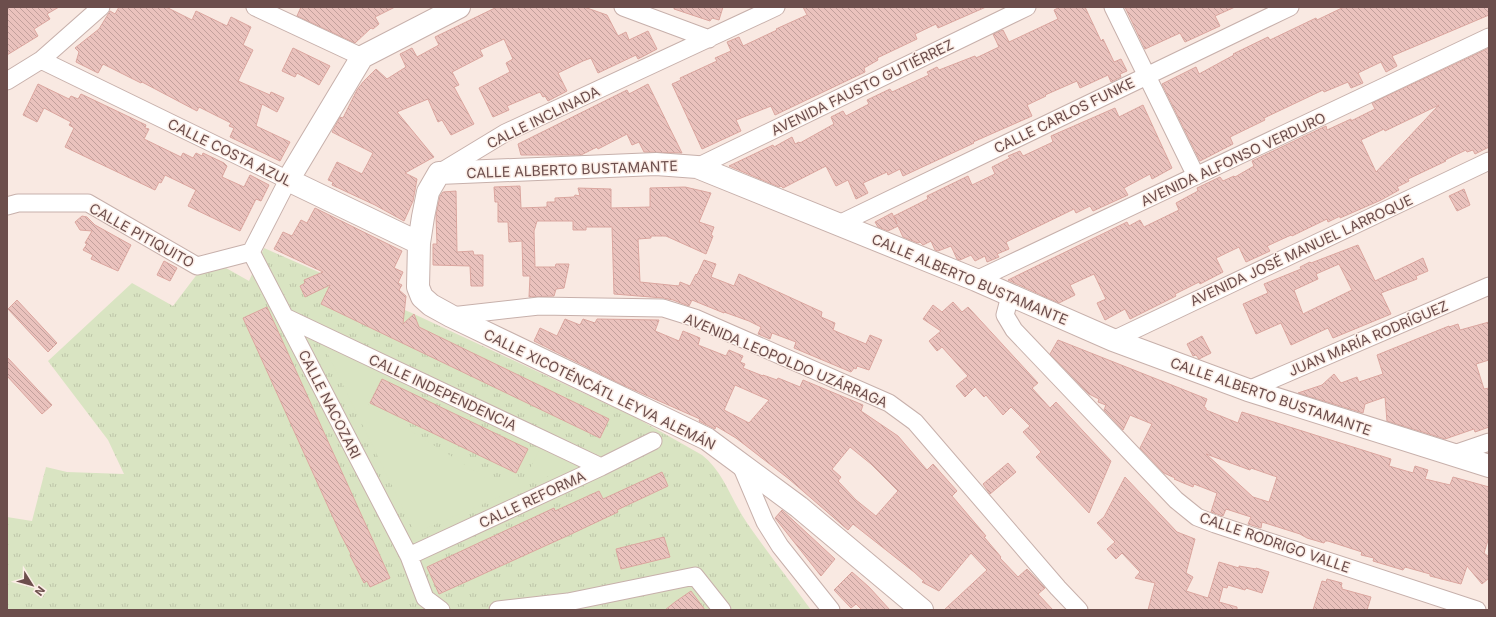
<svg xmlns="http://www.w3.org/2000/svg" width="1496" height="617" font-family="Inter,sans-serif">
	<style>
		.grass { fill: url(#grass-tufts) }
		.park { fill: #d9e4c2 }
		.building { fill: url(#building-back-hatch); stroke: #dba69f; fill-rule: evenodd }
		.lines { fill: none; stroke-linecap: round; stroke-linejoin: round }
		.minor-casing { stroke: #c7b0ab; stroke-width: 19 }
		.tertiary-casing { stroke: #c7b0ab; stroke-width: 24 }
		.minor { stroke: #fff; stroke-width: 17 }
		.tertiary { stroke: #fff; stroke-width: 22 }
		.labels { text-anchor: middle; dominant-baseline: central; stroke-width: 3; stroke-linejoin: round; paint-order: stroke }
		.street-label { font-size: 14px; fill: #6c4e4c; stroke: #fceee7 }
	</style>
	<defs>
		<pattern id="grass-tufts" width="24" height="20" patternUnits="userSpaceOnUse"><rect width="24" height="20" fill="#d9e4c2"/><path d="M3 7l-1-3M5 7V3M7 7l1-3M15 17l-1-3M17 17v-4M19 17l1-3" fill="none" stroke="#bdc5a8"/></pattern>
		<pattern id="building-back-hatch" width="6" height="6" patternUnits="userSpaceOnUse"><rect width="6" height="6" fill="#eac2bd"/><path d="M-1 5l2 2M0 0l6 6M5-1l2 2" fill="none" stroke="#c2a09c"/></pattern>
	</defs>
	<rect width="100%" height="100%" fill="#f9e9e2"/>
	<path class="grass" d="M 264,248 L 414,314 L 635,417 L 702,455 C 724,472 731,500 747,523 C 768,553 790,581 811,610 L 7,610 L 7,517 L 32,521 L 46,467 L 67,472 L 124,474 L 108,440 L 48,361 L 132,283 L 173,306 L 198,273 L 226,268 L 249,281 Z"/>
	<path class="park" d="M 333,346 L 384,370 L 368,404 L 486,478 L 504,480 L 525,479 L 540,448 L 565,460 L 567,463 L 563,470 L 415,533 L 326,350 Z"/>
	<path class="building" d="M 7,7 L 59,7 L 47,14 L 50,19 L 34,29 L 38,36 L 7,55 Z
		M 119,7 L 166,7 L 192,20 L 196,11 L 227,26 L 231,17 L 251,27 L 243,45 L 253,50 L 238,81 L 270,95 L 271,92 L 284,98 L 277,112 L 262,104 L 256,126 L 290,142 L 280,161 L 230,137 L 234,128 L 229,126 L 231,123 L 199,107 L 197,111 L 142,82 L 141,83 L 103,64 L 98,73 L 76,62 L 79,52 L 75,48 L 99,29 L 110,11 L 115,14 Z
		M 301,7 L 395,7 L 375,17 L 379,24 L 373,29 L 371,28 L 355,43 L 297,16 Z
		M 497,7 L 584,7 L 607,15 L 618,36 L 626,32 L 629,40 L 648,31 L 657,49 L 638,59 L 636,55 L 598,73 L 591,58 L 583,61 L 558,73 L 567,91 L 548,101 L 545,96 L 543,97 L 540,92 L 507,106 L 509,110 L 493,117 L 479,88 L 510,72 L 506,63 L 513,59 L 504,39 L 480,50 L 483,56 L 452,72 L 459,85 L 454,87 L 474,124 L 451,135 L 442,120 L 438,122 L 428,99 L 397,112 L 434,157 L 405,173 L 417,179 L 413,201 L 404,221 L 375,205 L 332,185 L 333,182 L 328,180 L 337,162 L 362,174 L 373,153 L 332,132 L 340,117 L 343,118 L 357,90 L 363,82 L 376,69 L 387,79 L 406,67 L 400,54 L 412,48 L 417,57 L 439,45 L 435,37 Z
		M 674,7 L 723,7 L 719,20 L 712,18 L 710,21 L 674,9 Z
		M 803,7 L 986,7 L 938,28 L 936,24 L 915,34 L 917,39 L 877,58 L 878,60 L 864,68 L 865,72 L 775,115 L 771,106 L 736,120 L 741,131 L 702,149 L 672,84 L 681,80 L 680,78 L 717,61 L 715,58 L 731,51 L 727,42 L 739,37 L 743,46 L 777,30 L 776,29 L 807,15 Z
		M 1060,7 L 1085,7 L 1101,41 L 1103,39 L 1114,62 L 1121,59 L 1127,71 L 1120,74 L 1121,77 L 1111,82 L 1108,75 L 1080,88 L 1077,81 L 1045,95 L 1046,96 L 1027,105 L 1032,116 L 973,142 L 974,143 L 903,176 L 900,169 L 888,175 L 887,172 L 863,183 L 868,193 L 856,199 L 848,180 L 836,186 L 826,166 L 783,188 L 781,186 L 779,187 L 729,166 L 773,145 L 774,147 L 792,137 L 795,144 L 799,142 L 800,143 L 834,124 L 831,117 L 843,111 L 846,116 L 869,104 L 867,100 L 890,89 L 892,92 L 929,75 L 927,72 L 937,67 L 939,70 L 975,56 L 976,58 L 999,47 L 993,34 L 1003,30 L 1009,42 L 1058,19 L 1054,10 Z
		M 1125,7 L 1235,7 L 1215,16 L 1220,26 L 1185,42 L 1180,33 L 1145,49 Z
		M 1344,7 L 1489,7 L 1489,15 L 1392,56 L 1397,66 L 1386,72 L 1381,62 L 1358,73 L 1363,83 L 1351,88 L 1348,82 L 1324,92 L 1323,90 L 1264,118 L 1265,120 L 1230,137 L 1233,144 L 1200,161 L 1162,84 L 1196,67 L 1199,74 L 1234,55 L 1233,54 L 1268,37 L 1270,40 L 1316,18 L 1317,20 Z
		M 293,48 L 330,66 L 319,85 L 297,73 L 295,77 L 282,71 Z
		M 1489,48 L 1489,147 L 1475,154 L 1473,150 L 1467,152 L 1466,150 L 1445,160 L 1446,161 L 1408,179 L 1409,181 L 1397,187 L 1399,190 L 1381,200 L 1340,218 L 1340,216 L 1328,222 L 1327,219 L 1296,234 L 1292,236 L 1291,235 L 1267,246 L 1270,251 L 1246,262 L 1239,247 L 1216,258 L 1223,272 L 1200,284 L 1199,282 L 1175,294 L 1176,296 L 1130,319 L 1125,309 L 1105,320 L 1097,303 L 1106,299 L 1094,274 L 1070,285 L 1075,295 L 1059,303 L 1008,280 L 1127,222 L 1129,226 L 1140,220 L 1144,227 L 1179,210 L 1176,203 L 1198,191 L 1197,188 L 1220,177 L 1223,181 L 1234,176 L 1235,177 L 1254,166 L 1252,161 L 1326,126 L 1327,130 L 1351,119 L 1351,121 L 1375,109 L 1372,103 ZM 1439,105 L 1376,172 L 1361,140 L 1384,129 L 1385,131 Z
		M 38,84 L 69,99 L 71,96 L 78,99 L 81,94 L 146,125 L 145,128 L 149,129 L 144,139 L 181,157 L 183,153 L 193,158 L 196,153 L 202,156 L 203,153 L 224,163 L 227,166 L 222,177 L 244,187 L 250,175 L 269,185 L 261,201 L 256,199 L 240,231 L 188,206 L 196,190 L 165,175 L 161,183 L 159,182 L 155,190 L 65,147 L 74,128 L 69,125 L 71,122 L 44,108 L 37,122 L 23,115 Z
		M 648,84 L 682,153 L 644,152 L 639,142 L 632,145 L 627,134 L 598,149 L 597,147 L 581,155 L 521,155 L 518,144 L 627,90 L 629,94 Z
		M 1143,105 L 1172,168 L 1152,179 L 1150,174 L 1124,188 L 1128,195 L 1093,211 L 1090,206 L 1076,213 L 1074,209 L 1006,242 L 1009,249 L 997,254 L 999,257 L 987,262 L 985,256 L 975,261 L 971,255 L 960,260 L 957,259 L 951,246 L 938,251 L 935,250 L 931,241 L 923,245 L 920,242 L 918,243 L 903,237 L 898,226 L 888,231 L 878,227 L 875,222 L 892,213 L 897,224 L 894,216 L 928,199 L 927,196 L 968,176 L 972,185 L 995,174 L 992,167 L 1010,158 L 1008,156 L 1020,151 L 1023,156 L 1053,142 L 1051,136 L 1115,108 L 1119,117 Z
		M 520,186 L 521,208 L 547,207 L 547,202 L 555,202 L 555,198 L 574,197 L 575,195 L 580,196 L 578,188 L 611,189 L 611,208 L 650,207 L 650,188 L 685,187 L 711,193 L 699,222 L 714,227 L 711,235 L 713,236 L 706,254 L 666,236 L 651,236 L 651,238 L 638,239 L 640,282 L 679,286 L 680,282 L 690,286 L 696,274 L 697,275 L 704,260 L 716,264 L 711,277 L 734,286 L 739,274 L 822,312 L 821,317 L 835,323 L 833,330 L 842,334 L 866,344 L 870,335 L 882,340 L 869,370 L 857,366 L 856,369 L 854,368 L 851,372 L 794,348 L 796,342 L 772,333 L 770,339 L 758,334 L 761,327 L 749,321 L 724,312 L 724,313 L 692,300 L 689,306 L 673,300 L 663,298 L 614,294 L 612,227 L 586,227 L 586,230 L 573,230 L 573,221 L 537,221 L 534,231 L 535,267 L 555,267 L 556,264 L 569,264 L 564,288 L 556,289 L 554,296 L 529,297 L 530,276 L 523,276 L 522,241 L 509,242 L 508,222 L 498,222 L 498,202 L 495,202 L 494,187 Z
		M 1464,189 L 1470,205 L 1457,211 L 1449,196 Z
		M 456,191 L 457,252 L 473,251 L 474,255 L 483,255 L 483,286 L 471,286 L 470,266 L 433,265 L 433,244 L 437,244 L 436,215 L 440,196 L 443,192 Z
		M 315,208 L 402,251 L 394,268 L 403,272 L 398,283 L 402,285 L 399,290 L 406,296 L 403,324 L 414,314 L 419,327 L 609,419 L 600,438 L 321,304 L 330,285 L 305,297 L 300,286 L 305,283 L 304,280 L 323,272 L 274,249 L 283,232 L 292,236 L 301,220 L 307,223 Z
		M 82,216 L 87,217 L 95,225 L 131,245 L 118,271 L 91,259 L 93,255 L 83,250 L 87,244 L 85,243 L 92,231 L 80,230 L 75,222 Z
		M 1358,245 L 1375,281 L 1423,258 L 1428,271 L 1416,276 L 1417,279 L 1381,293 L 1391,314 L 1333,338 L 1328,328 L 1291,345 L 1281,323 L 1256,334 L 1243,304 L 1268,293 L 1264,284 L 1301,269 L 1300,267 L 1310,262 L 1311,263 ZM 1339,264 L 1352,290 L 1303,314 L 1294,290 L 1318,279 L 1316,274 Z
		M 164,261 L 177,268 L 170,281 L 157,275 Z
		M 17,300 L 57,343 L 48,352 L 8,309 Z
		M 953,302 L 962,312 L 968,307 L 1038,383 L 1032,388 L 1050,408 L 1056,402 L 1111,461 L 1089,513 L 1036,457 L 1041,452 L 1023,432 L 1030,426 L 1011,407 L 1003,415 L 986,395 L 984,397 L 975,387 L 965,397 L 956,386 L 968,376 L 942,347 L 937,351 L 929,341 L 941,331 L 923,319 L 933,305 L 942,312 Z
		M 267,307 L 390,578 L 370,587 L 367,581 L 364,583 L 350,555 L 351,554 L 341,535 L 243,318 Z
		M 565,319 L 580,325 L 583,319 L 595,323 L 597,319 L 659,320 L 655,331 L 679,341 L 683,331 L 700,338 L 698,345 L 726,356 L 729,350 L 743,356 L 740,362 L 745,364 L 743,368 L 763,376 L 763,375 L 777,380 L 778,378 L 800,387 L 803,380 L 863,405 L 861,411 L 898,436 L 927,470 L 933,464 L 957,491 L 952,496 L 986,536 L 984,537 L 1001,557 L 1000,558 L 1018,577 L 1027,569 L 1045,588 L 1038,594 L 1053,610 L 944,610 L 987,570 L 971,553 L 939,591 L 922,582 L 924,581 L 914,572 L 853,524 L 848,530 L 789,479 L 736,438 L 716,426 L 715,429 L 699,421 L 700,419 L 623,385 L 534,341 L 540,328 L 557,336 ZM 735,385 L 769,400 L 749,423 L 724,410 ZM 850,447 L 871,464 L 898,491 L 876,516 L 856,500 L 838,481 L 841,477 L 832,469 Z
		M 1489,322 L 1489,360 L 1476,364 L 1484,389 L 1489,388 L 1489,427 L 1475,432 L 1474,429 L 1445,439 L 1387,421 L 1385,397 L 1365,404 L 1363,413 L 1298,393 L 1322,385 L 1334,374 L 1341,383 L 1357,377 L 1359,382 L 1383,374 L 1377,355 L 1449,326 L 1449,327 L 1458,324 L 1460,330 Z
		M 1202,336 L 1211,353 L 1199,359 L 1196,355 L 1193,356 L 1187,344 Z
		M 1058,340 L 1207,399 L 1204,407 L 1206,408 L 1206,410 L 1238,423 L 1242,412 L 1391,459 L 1389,466 L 1413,473 L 1415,466 L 1428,470 L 1425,479 L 1450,485 L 1453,477 L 1489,487 L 1489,537 L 1484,553 L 1489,557 L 1489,578 L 1482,584 L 1467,566 L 1461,584 L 1430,576 L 1430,574 L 1405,567 L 1403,570 L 1373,561 L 1374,558 L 1361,555 L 1362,552 L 1328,541 L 1325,541 L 1324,543 L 1307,538 L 1300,534 L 1262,522 L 1261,528 L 1248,524 L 1251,517 L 1226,509 L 1223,516 L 1211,512 L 1217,493 L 1194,484 L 1193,487 L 1174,479 L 1175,478 L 1164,473 L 1140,448 L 1152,424 L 1130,415 L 1123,430 L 1104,410 L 1106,405 L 1098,402 L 1099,399 L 1089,394 L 1050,354 ZM 1206,454 L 1250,470 L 1251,468 L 1277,477 L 1269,502 L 1253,497 Z
		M 7,357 L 52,405 L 42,414 L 7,376 Z
		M 382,379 L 528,449 L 516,473 L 370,403 Z
		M 1008,463 L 1016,472 L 990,494 L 983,484 Z
		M 662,472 L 668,486 L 617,510 L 618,512 L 567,536 L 439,594 L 427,567 L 554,508 L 555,511 L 599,491 L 603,499 Z
		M 1125,477 L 1177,532 L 1195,539 L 1186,573 L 1193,577 L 1186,591 L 1208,598 L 1219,562 L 1239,568 L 1239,566 L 1256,569 L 1256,568 L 1269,572 L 1262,593 L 1246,588 L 1245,590 L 1228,585 L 1227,588 L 1223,587 L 1219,602 L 1237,607 L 1237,610 L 1148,610 L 1155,583 L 1135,578 L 1140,572 L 1122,553 L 1116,559 L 1107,549 L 1115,542 L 1097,523 L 1104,517 Z
		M 782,510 L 835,559 L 821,576 L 775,518 Z
		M 664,537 L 670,557 L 621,569 L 616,549 Z
		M 852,572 L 869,587 L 890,610 L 862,610 L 856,604 L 851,608 L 834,590 Z
		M 1327,579 L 1342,583 L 1341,587 L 1342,587 L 1342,589 L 1371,597 L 1367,610 L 1313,610 L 1322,581 L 1326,582 Z
		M 691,591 L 705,610 L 665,610 L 675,602 Z"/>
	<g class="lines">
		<defs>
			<path id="minor" d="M 255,7 L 362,57
				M 623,7 L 709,39
				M 1113,7 L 1196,176
				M 41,60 L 288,180 L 251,252
				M 7,81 L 41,60 L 101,7
				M 697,167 L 1027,7
				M 439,173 L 505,133 L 776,7
				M 7,206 L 18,203 L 88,203 L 197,266 L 251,252
				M 839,224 L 1290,7
				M 251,252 L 409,556 L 425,598 L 441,610
				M 976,280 L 1489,37
				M 1010,296 L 1005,315 L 1014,330 L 1176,500 L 1197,517 L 1215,524 L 1477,610
				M 451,316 L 539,306 L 663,308 L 695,318 L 889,403 L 915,422 L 1058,588 L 1079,610
				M 285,317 L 601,467
				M 1113,340 L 1489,161
				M 1248,390 L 1489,286
				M 1451,455 L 1489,442
				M 740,463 L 765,522 L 780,546 L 831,610
				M 409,556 L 601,467 L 653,441
				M 498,610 L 568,602 L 695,576 L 722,610"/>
			<path id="tertiary" d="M 419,243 L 288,180 L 362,57 L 459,7
				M 922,610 L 799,507 L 707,439 L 451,316 L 431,305 L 422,297 L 418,287 L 419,243 L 423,217 L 428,192 L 439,173 L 656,164 L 697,167 L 976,280 L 1113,340 L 1248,390 L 1489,466"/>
		</defs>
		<use href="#minor" class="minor-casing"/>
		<use href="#tertiary" class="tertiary-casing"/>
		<use href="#minor" class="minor"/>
		<use href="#tertiary" class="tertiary"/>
	</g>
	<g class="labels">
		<g class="street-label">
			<text transform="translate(862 87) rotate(-26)">AVENIDA FAUSTO GUTIÉRREZ</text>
			<text transform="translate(1064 115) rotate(-26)">CALLE CARLOS FUNKE</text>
			<text transform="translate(543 117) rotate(-26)">CALLE INCLINADA</text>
			<text transform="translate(230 152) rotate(26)">CALLE COSTA AZUL</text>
			<text transform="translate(1233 159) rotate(-25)">AVENIDA ALFONSO VERDURO</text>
			<text transform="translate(572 169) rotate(-2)">CALLE ALBERTO BUSTAMANTE</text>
			<text transform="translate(142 235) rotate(29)">CALLE PITIQUITO</text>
			<text transform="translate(1301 250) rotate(-25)">AVENIDA JOSÉ MANUEL LARROQUE</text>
			<text transform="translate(970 279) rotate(23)">CALLE ALBERTO BUSTAMANTE</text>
			<text transform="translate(1368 338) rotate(-23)">JUAN MARÍA RODRÍGUEZ</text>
			<text transform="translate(786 360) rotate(23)">AVENIDA LEOPOLDO UZÁRRAGA</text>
			<text transform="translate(600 389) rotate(26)">CALLE XICOTÉNCÁTL LEYVA ALEMÁN</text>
			<text transform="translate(443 392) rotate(25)">CALLE INDEPENDENCIA</text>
			<text transform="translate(1271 396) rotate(19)">CALLE ALBERTO BUSTAMANTE</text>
			<text transform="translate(330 404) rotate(63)">CALLE NACOZARI</text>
			<text transform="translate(532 499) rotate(-25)">CALLE REFORMA</text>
			<text transform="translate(1275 542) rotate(19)">CALLE RODRIGO VALLE</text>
		</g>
	</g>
	<rect width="1496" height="617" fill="none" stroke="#6c4e4c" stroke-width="16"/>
	<g transform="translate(32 585) rotate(127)" stroke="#fceee7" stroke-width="3" paint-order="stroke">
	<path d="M0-3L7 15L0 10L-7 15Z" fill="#6c4e4c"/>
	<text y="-6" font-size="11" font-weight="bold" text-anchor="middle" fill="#6c4e4c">N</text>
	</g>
</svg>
